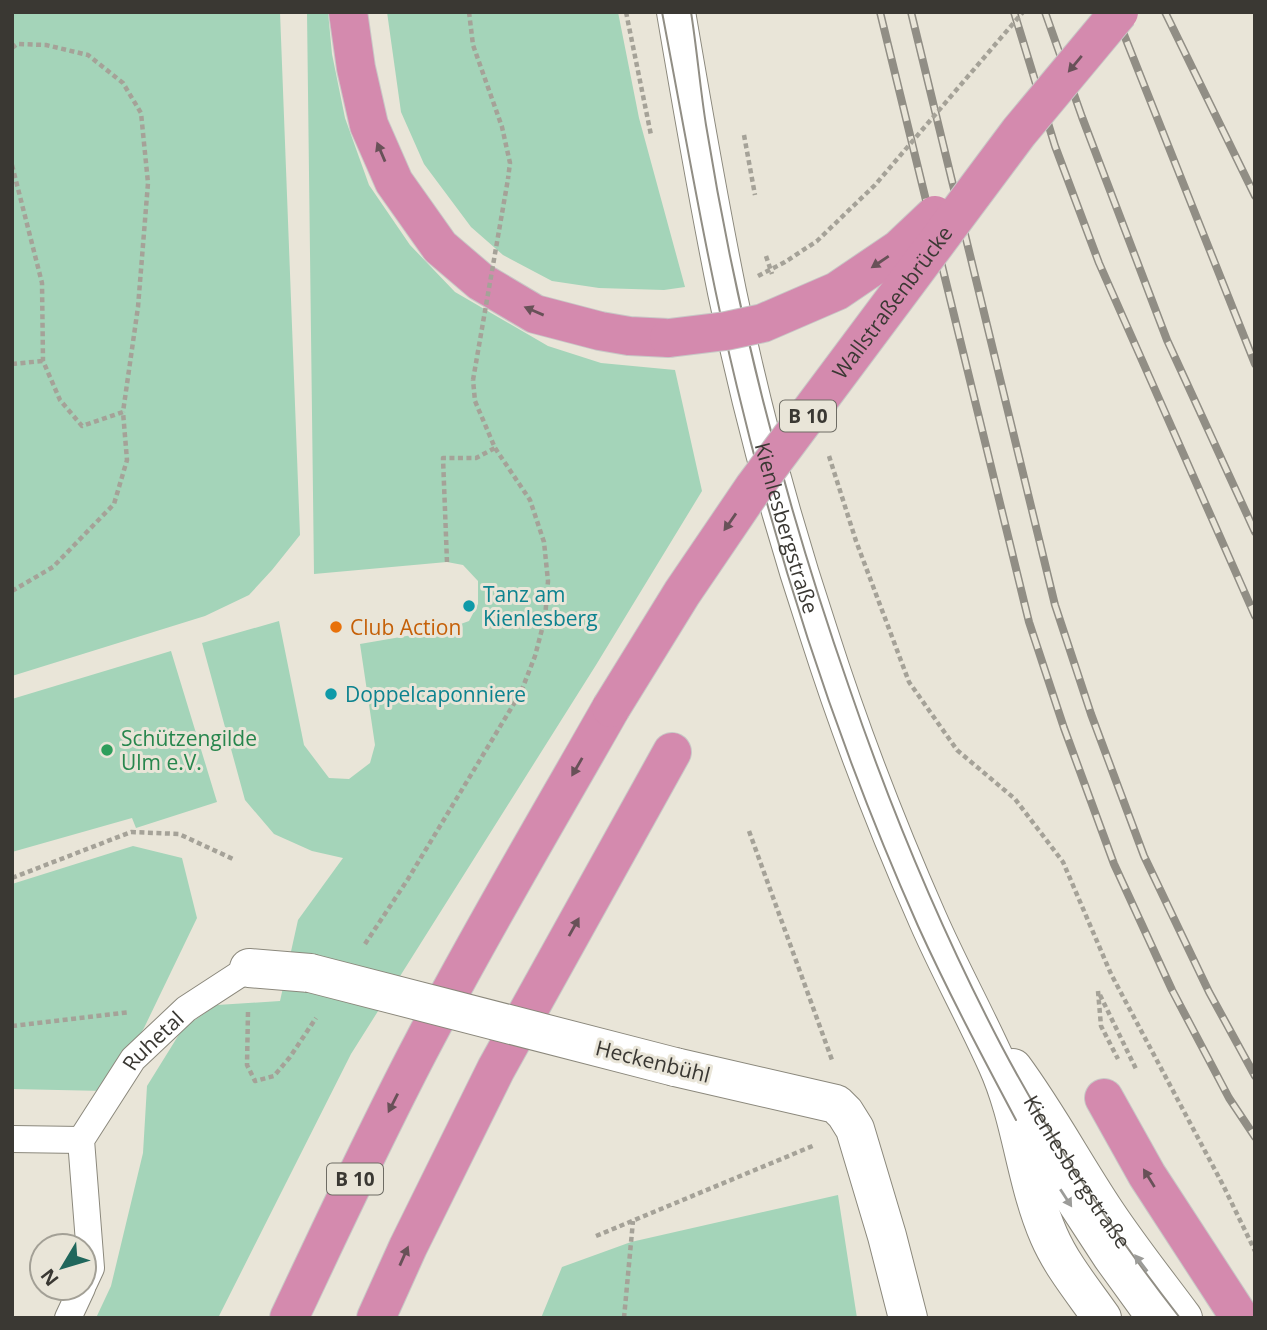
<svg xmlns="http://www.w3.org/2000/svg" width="1267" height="1330" font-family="'Open Sans',sans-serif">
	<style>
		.green { fill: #a4d4b9 }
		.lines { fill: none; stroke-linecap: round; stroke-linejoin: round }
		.lane-casing { stroke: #8b887c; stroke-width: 28 }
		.street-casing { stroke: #8b887c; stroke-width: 40 }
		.secondary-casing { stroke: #8b887c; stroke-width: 40 }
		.highway-casing { stroke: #c8c7c6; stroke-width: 40 }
		.path { stroke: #a5a298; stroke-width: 4.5; stroke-dasharray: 5 3.5; stroke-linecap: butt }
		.lane { stroke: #fff; stroke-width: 26 }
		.street { stroke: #fff; stroke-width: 38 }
		.secondary { stroke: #fff; stroke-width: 38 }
		.highway { stroke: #d48aae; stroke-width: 38 }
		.tram { stroke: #918e85; stroke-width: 2 }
		.rail-casing { stroke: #918e85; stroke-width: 8 }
		.rail { stroke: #e9e5d8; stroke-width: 5; stroke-dasharray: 16; stroke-linecap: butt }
		.street-bridge-casing { stroke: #8b887c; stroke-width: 40; stroke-linecap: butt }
		.highway-bridge-casing { stroke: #c8c7c6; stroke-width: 40; stroke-linecap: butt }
		.path-bridge { stroke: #a5a298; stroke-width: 4.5; stroke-dasharray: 5 3.5; stroke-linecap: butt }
		.street-bridge { stroke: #fff; stroke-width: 38 }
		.highway-bridge { stroke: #d48aae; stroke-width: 38 }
		.oneway { fill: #685158 }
		.oneway2 { fill: #9c9c99 }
		.culture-dot { fill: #0f9aa8; stroke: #e9e5d8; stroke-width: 2.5 }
		.food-dot { fill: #e8710a; stroke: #e9e5d8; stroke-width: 2.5 }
		.leisure-dot { fill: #2e9e5b; stroke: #e9e5d8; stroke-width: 2.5 }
		.labels { text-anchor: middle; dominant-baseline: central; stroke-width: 6; stroke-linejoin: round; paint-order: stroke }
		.shield { fill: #e9e5d8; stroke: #6e6c64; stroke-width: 2 }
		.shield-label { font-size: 19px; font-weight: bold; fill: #3a3833 }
		.street-label { font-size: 21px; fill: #3a3833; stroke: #e9e5d8 }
		.culture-label { font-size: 21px; fill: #0d838f; stroke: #e9e5d8; text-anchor: start }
		.food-label { font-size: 21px; fill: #c56008; stroke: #e9e5d8; text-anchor: start }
		.leisure-label { font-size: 21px; fill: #27864d; stroke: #e9e5d8; text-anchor: start }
	</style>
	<rect width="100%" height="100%" fill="#e9e5d8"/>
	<path class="green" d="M 12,12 L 280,12 L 300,535 L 272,570 L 249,595 L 205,616 L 12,676 Z
		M 307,12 L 328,12 L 332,54 L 345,118 L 369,185 L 410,245 L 455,292 L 548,346 L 601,363 L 675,370 L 702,491 L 596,665 L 351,1054 L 218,1318 L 96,1318 L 111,1286 L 143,1153 L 147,1086 L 183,1028 L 217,1005 L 280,1001 L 298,920 L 343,858 L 312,851 L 274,834 L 245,800 L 202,643 L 279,621 L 304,745 L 329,778 L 349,779 L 370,763 L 375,745 L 360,644 L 447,629 L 469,621 L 478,604 L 478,581 L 463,565 L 447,562 L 314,574 Z
		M 387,12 L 618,12 L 639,118 L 685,287 L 664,290 L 599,288 L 552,281 L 503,255 L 471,227 L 424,164 L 401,112 Z
		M 171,651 L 217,802 L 136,828 L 132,818 L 12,852 L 12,699 Z
		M 133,846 L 182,858 L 197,918 L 144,1028 L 105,1091 L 12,1089 L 12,884 Z
		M 838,1195 L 857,1318 L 541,1318 L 562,1267 L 631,1242 Z"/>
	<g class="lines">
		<defs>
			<g id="lane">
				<path d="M 12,1139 L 81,1140"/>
				<path d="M 1030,1142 L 1107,1260 L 1149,1318"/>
				<path id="s1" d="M 84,1283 L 91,1268 L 81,1140 L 133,1059 L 186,1009 L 249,968"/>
				<path d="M 68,1318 L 82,1288"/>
			</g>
			<path id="street" d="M 249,968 L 310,973
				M 675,1067 L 836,1104 L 845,1113 L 855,1129 L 887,1236 L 908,1318"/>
			<g id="secondary">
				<path id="s2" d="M 676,12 C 692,106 708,199 727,292 C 751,407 782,523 819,634 C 850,731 887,827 928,920 C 949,968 975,1015 997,1064 C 1022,1119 1025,1181 1049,1236 C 1062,1266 1084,1292 1102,1318"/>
				<path d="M 1013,1068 C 1047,1114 1074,1165 1106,1213 C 1130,1249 1157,1283 1183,1318"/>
			</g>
			<path id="highway" d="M 348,12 L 356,68 L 369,125 L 394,182 L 440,247 L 481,282 L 535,314 L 600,331 L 629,336 L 669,338
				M 1104,1098 L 1147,1175 L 1240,1318
				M 289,1318 C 333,1225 376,1132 424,1041 C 483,928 548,819 611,708
				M 376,1318 L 408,1247 L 496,1069 L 672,752"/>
		</defs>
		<use href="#lane" class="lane-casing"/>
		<use href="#street" class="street-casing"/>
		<use href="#secondary" class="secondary-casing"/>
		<use href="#highway" class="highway-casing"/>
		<path class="path" d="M 469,12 L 473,45 L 502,127 L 510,163 L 508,179
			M 626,12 L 651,135
			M 12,48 L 17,44 L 46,45 L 88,55 L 123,83 L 141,113 L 148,183 L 138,307 L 123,412
			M 744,135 L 755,195
			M 12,165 L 42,283 L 43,361 L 60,400 L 82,426 L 123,412 L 127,460 L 114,504 L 53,567 L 12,591
			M 766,256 L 772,274
			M 12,364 L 43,361
			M 829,456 L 856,541 L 909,682 L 957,750 L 1015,799 L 1063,862 L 1111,974 L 1223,1185 L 1255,1251
			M 447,562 L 443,458 L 476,458 L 495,448
			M 749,831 L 832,1060
			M 12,878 L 131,832 L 179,834 L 233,859
			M 365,944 L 408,879 L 521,692 L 535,656 L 545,618 L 548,581 L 544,542 L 530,500 L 495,448 L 475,401 L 473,380
			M 1098,991 L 1101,1026 L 1118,1059
			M 1100,995 L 1136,1069
			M 248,1012 L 247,1065 L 255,1081 L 274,1076 L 290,1057 L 316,1018
			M 12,1026 L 130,1012
			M 596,1236 L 815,1145
			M 624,1318 L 633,1221"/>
		<use href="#lane" class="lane"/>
		<use href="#street" class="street"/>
		<use href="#secondary" class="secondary"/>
		<use href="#highway" class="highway"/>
		<g class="tram">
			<path d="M 662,12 C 686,137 707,263 737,387 C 781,571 841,753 918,926 C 948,992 982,1056 1016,1120"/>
			<path id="s3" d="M 691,12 C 697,50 700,87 706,125 C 737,316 785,504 849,687 C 891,810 941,930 1001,1045 C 1052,1142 1113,1232 1180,1318"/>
		</g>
		<defs>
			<path id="rail" d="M 880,12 L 1029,622 L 1064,728 L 1114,864 L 1172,990 L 1229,1098 L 1255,1137
				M 911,12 L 1055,605 L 1091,714 L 1144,856 L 1209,992 L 1255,1076
				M 1014,12 L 1055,146 L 1099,263 L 1255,616
				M 1045,12 L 1082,117 L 1167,340 L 1255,532
				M 1115,12 L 1255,364
				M 1165,12 L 1255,196"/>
		</defs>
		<use href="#rail" class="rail-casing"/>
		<use href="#rail" class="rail"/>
		<defs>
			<path id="street-bridge" d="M 310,973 L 675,1067"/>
			<g id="highway-bridge">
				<path d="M 669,338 L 726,331 L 763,323 L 837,291 L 899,249 L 935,215"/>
				<path id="s4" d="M 611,708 L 682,593 L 754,487 L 1019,132 L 1119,12"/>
			</g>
		</defs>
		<use href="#street-bridge" class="street-bridge-casing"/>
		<use href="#highway-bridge" class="highway-bridge-casing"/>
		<path class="path-bridge" d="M 758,276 L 785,262 L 817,241 L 875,185 L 1023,12
			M 473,380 L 508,179"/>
		<use href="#street-bridge" class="street-bridge"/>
		<use href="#highway-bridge" class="highway-bridge"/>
	</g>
	<defs><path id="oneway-solid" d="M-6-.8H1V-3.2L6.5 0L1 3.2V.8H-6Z" transform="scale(1.75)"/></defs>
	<g class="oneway">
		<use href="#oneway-solid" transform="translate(1075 64) rotate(130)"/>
		<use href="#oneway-solid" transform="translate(381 152) rotate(-113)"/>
		<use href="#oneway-solid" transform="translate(880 262) rotate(146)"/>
		<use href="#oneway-solid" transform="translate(534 311) rotate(-157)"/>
		<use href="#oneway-solid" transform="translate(730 522) rotate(125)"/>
		<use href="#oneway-solid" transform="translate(577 767) rotate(120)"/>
		<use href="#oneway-solid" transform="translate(574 927) rotate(-61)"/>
		<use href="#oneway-solid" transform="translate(393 1103) rotate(117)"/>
		<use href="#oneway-solid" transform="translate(1149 1178) rotate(-122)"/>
		<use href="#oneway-solid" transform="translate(404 1256) rotate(-66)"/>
	</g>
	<g class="oneway2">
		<use href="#oneway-solid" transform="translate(1066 1198) rotate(57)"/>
		<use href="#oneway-solid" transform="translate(1141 1263) rotate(-127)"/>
	</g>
	<g class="culture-dot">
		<circle cx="469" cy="606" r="7"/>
		<circle cx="331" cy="694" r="7"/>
	</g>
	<circle class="food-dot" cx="336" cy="627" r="7"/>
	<circle class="leisure-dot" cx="107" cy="750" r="7"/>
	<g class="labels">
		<g class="shield">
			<rect x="780" y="400.5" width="56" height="31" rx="5"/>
			<rect x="327" y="1163.5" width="56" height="31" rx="5"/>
		</g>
		<g class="shield-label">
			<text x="808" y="416">B 10</text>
			<text x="355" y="1179">B 10</text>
		</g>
		<g class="street-label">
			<text stroke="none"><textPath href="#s4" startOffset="494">Wallstraßenbrücke</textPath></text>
			<text stroke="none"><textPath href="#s2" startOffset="528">Kienlesbergstraße</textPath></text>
			<text stroke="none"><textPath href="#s1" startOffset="268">Ruhetal</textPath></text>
			<text transform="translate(653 1061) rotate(14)">Heckenbühl</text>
			<text stroke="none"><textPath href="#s3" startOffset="1232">Kienlesbergstraße</textPath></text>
		</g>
		<g class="culture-label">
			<text x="483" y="594">Tanz am<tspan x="483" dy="24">Kienlesberg</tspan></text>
			<text x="345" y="694">Doppelcaponniere</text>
		</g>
		<g class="food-label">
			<text x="350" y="627">Club Action</text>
		</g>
		<g class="leisure-label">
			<text x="121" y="738">Schützengilde<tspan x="121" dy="24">Ulm e.V.</tspan></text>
		</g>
	</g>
	<rect width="1267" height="1330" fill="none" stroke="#3a3833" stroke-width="28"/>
	<g transform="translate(63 1267) rotate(232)"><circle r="33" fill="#e9e5d8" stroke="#a3a096" stroke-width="2"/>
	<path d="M0-5L12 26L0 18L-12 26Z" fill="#20675c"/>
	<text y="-10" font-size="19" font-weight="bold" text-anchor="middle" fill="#3a3833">N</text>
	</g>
</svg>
